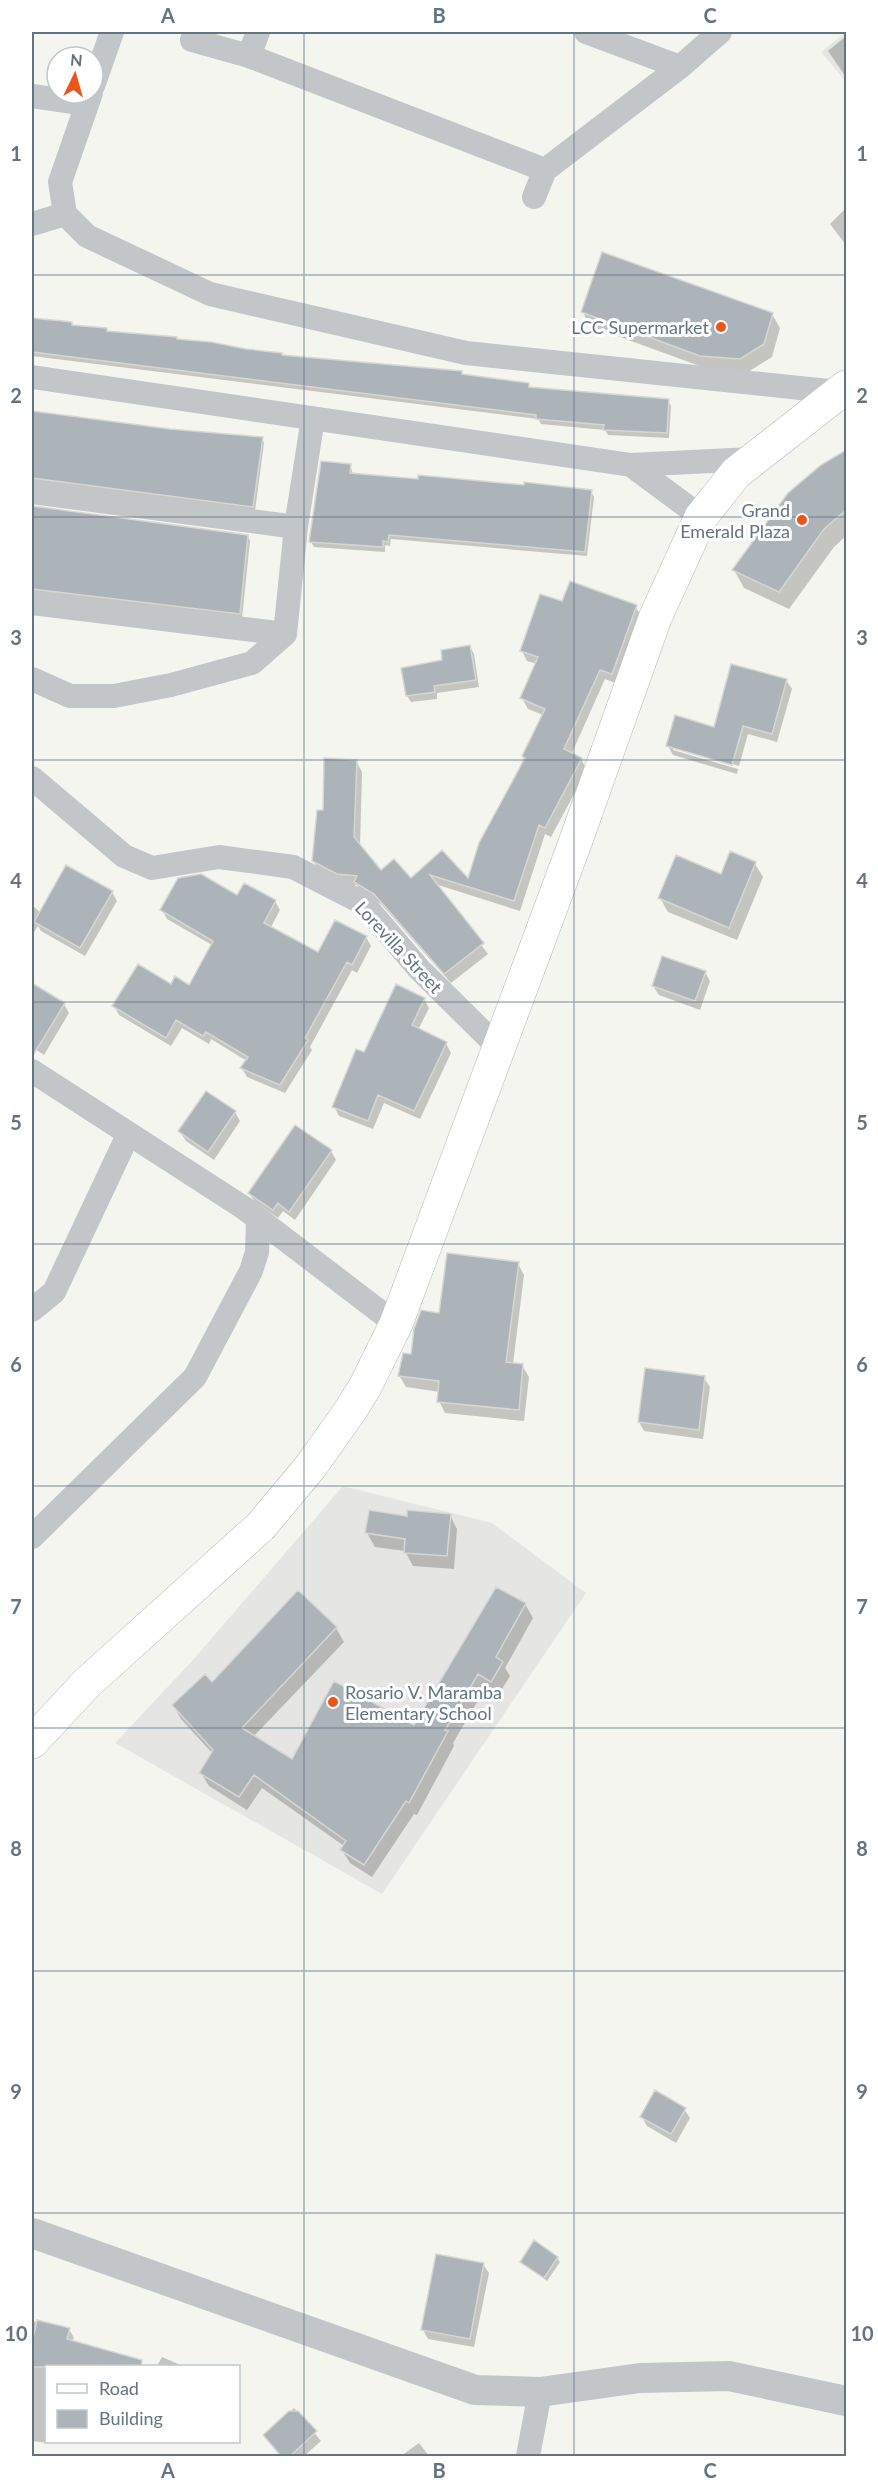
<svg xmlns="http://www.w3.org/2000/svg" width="878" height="2488" font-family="Lato,sans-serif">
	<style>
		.built { fill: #e5e6e4 }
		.shadow { fill: #0003 }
		.building { fill: #acb3b9; stroke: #d6d6d3; stroke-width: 1.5 }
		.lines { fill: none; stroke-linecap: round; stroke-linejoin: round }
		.secondary-casing { stroke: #b4b9be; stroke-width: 34 }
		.minor { stroke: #c2c6c9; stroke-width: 24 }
		.tertiary { stroke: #c2c6c9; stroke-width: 30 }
		.secondary { stroke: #fff; stroke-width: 33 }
		.grid { fill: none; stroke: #627383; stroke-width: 1.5; stroke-opacity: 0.55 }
		.poi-dot { fill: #ec541a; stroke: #fff; stroke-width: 2 }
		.labels { text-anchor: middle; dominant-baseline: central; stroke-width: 6; stroke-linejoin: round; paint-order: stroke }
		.poi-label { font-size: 18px; fill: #627383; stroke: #fff; text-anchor: end }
		.street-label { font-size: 18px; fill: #627383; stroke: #fff }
		.neatline { fill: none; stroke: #627383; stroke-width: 2 }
		.grid-label { font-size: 20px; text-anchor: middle; font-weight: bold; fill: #627383 }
	</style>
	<rect width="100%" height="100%" fill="#f5f5f0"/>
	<path class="built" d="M 846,32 L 846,82 L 821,52 Z
		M 343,1486 L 492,1523 L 586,1593 L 382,1894 L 115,1743 L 192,1661 Z"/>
	<path class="shadow" d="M 846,36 L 846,77 L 828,51 Z
		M 846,208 L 846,245 L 830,224 Z
		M 583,312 L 772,314 L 780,328 L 772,357 L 748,372 L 708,369 L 590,326 Z
		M 32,319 L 71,323 L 73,327 L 107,333 L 282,357 L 461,373 L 463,376 L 529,385 L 531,389 L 668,401 L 671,406 L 669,438 L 608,435 L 605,430 L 541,424 L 538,419 L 32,356 Z
		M 32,411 L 170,430 L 262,438 L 264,443 L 255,511 L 32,484 Z
		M 846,452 L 846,536 L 834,547 L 789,609 L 744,588 L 734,570 L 822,466 Z
		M 322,463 L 350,465 L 353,474 L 591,492 L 594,497 L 587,556 L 391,539 L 390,546 L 385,545 L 385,552 L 314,547 L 311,542 Z
		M 32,508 L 248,536 L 250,541 L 242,618 L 32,594 Z
		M 563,603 L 635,606 L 641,616 L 618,684 L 605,679 L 571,755 L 581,759 L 587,770 L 551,837 L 545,834 L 520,911 L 435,884 L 488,954 L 451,983 L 381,904 L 362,893 L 357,885 L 344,884 L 319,871 L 313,860 L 324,812 L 356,761 L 362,772 L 360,846 L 381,873 L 411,880 L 442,852 L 468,881 L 543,715 L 528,709 L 522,698 L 537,664 L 527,661 L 522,651 Z
		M 470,647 L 474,654 L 479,687 L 437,693 L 437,699 L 411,702 L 407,696 L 444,661 Z
		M 786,680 L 792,689 L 777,742 L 748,734 L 739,766 L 673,746 L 673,750 L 738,769 L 737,774 L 673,755 L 668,746 L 715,728 Z
		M 731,853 L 755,864 L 763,877 L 737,940 L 668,912 L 660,898 L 722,876 Z
		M 112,892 L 117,901 L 85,956 L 41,931 L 38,926 L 32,935 L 32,905 L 41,913 Z
		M 238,897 L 275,901 L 280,910 L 270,929 L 319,954 L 366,937 L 371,946 L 357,973 L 352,970 L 310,1047 L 312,1050 L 285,1093 L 247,1077 L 242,1068 L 247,1061 L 211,1039 L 209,1044 L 182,1028 L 171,1046 L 119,1015 L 114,1006 L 171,986 L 190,987 L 212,945 L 167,919 L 162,910 Z
		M 705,972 L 710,981 L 700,1010 L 659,995 L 653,986 Z
		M 37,988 L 64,1004 L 69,1013 L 44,1055 L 32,1047 L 32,997 Z
		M 424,999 L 429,1008 L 418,1030 L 446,1043 L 451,1053 L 420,1119 L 384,1103 L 373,1129 L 339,1116 L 334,1106 L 365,1054 Z
		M 235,1112 L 240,1121 L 214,1160 L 186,1141 L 180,1132 Z
		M 331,1151 L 336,1160 L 295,1220 L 283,1211 L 278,1218 L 255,1202 L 249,1193 Z
		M 518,1264 L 524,1275 L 513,1364 L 522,1365 L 529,1377 L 524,1421 L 445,1413 L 439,1401 L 440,1392 L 406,1387 L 399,1375 L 440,1314 Z
		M 704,1378 L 710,1387 L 703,1439 L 644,1431 L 639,1422 Z
		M 450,1515 L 457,1529 L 454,1569 L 413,1566 L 405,1551 L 375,1547 L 367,1533 L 408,1518 Z
		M 525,1604 L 533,1618 L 505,1668 L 510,1676 L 499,1694 L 486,1687 L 453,1743 L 454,1746 L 417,1815 L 414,1814 L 372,1877 L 350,1863 L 342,1850 L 344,1846 L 262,1788 L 247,1810 L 209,1786 L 201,1773 L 213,1754 L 181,1719 L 173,1705 L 211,1684 L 336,1628 L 344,1642 L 253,1737 L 292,1761 L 415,1727 Z
		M 684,2109 L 690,2118 L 676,2143 L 647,2126 L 642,2117 Z
		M 557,2258 L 560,2262 L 547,2281 L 521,2262 Z
		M 483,2264 L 489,2273 L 474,2347 L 428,2339 L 423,2330 Z
		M 32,2321 L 69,2329 L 74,2338 L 46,2366 L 46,2442 L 49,2443 L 32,2441 Z
		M 162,2357 L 183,2366 L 157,2366 Z
		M 294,2408 L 321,2441 L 304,2456 L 280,2456 L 264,2436 Z
		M 419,2443 L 429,2456 L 401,2456 Z"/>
	<path class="building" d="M 602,252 L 773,313 L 764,344 L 740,359 L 700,356 L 581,312 Z
		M 32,318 L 72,322 L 72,325 L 107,328 L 107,331 L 177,337 L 177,339 L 211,342 L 246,349 L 282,353 L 282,355 L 462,371 L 462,374 L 529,383 L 529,387 L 669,399 L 667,433 L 603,430 L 604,425 L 536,419 L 536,415 L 32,352 Z
		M 32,411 L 170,429 L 263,437 L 253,507 L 32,478 Z
		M 846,450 L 846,510 L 824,529 L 779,592 L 732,570 L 788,493 L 821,465 Z
		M 321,461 L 351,464 L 350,473 L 418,479 L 418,475 L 524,485 L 524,482 L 592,490 L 585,552 L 389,535 L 388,542 L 383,541 L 383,547 L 309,542 Z
		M 32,506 L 248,535 L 240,614 L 32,589 Z
		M 570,581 L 637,605 L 612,674 L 600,670 L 564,749 L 582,758 L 545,828 L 539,825 L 514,901 L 430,875 L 484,943 L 444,974 L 374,894 L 354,882 L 357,876 L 337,874 L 312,861 L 317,810 L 323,810 L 324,758 L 357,760 L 354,837 L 381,870 L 394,859 L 411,878 L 442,850 L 468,878 L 479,843 L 525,758 L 522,756 L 545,709 L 520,698 L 538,657 L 520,651 L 540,594 L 562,601 Z
		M 470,645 L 476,680 L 434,686 L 435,692 L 406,696 L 401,668 L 442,660 L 441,650 Z
		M 731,664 L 787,679 L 772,734 L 743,726 L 732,765 L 666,746 L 675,715 L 714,727 Z
		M 730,851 L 756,862 L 729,928 L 658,898 L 676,855 L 721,874 Z
		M 66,865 L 113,891 L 80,948 L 34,922 Z
		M 201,874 L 237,895 L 244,883 L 276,900 L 264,923 L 318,952 L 335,920 L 367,936 L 352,965 L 347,962 L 305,1038 L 308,1040 L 280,1085 L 240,1068 L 248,1057 L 206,1032 L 203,1036 L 176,1020 L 166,1038 L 112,1006 L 138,964 L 171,984 L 175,976 L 189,985 L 213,941 L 160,910 L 178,878 Z
		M 662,956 L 706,971 L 695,1001 L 652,986 Z
		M 32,983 L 65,1003 L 32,1057 Z
		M 396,984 L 425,998 L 412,1025 L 447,1042 L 414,1111 L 378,1095 L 368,1121 L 332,1107 L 356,1049 L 364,1052 Z
		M 206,1091 L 236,1111 L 208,1152 L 178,1131 Z
		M 295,1125 L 332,1150 L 289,1212 L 278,1203 L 273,1210 L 248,1193 Z
		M 447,1253 L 519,1262 L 506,1362 L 523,1364 L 519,1410 L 437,1402 L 439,1381 L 398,1376 L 403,1353 L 411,1354 L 414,1329 L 421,1310 L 439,1313 Z
		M 645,1368 L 705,1376 L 699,1430 L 638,1422 Z
		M 369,1510 L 407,1516 L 407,1510 L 451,1514 L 447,1556 L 404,1553 L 405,1539 L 365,1533 Z
		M 496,1587 L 526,1603 L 496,1657 L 503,1662 L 491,1682 L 478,1674 L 445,1730 L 448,1731 L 409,1803 L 406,1801 L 364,1865 L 340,1850 L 346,1841 L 254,1775 L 239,1797 L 199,1773 L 213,1750 L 172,1705 L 205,1674 L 212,1682 L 298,1590 L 337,1627 L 242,1728 L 292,1759 L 334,1681 L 414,1725 Z
		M 655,2090 L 686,2108 L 671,2134 L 640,2117 Z
		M 534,2240 L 558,2257 L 544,2278 L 520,2262 Z
		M 436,2254 L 484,2263 L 470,2339 L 421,2330 Z
		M 37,2320 L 70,2328 L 67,2339 L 142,2360 L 141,2367 L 32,2367 L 32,2343 Z
		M 289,2411 L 298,2411 L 317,2431 L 289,2457 L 282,2457 L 263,2435 Z"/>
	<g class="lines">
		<defs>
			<path id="secondary" d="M 32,1742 L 87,1683 L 261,1526 L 311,1466 L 350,1411 L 366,1385 L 396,1324 L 575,843 L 655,618 L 701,517 L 736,473 L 846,387"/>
		</defs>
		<use href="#secondary" class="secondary-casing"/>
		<path class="minor" d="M 586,32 L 680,67
			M 192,40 L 249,56 L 545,170
			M 249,56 L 258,32
			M 93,86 L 112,32
			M 91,93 L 60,182 L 65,214 L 87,236 L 210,294 L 466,353 L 838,392
			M 32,96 L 87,104
			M 534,197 L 545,170 L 680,67 L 720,32
			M 32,224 L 65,214
			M 32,377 L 631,465 L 752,459
			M 631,465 L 701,517
			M 32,492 L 296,527
			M 32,603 L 285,634 L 296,527 L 313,418
			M 32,679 L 70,696 L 114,696 L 171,685 L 252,663 L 285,634
			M 32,778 L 124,856 L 152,868 L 219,857 L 293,867 L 363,903 L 419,969 L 498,1047
			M 32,1071 L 244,1208 L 396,1324
			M 32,1310 L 54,1292 L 128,1135
			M 32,1537 L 195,1377 L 251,1271 L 257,1252 L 258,1220
			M 528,2456 L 540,2392"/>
		<path class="tertiary" d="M 32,2233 L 475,2390 L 540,2392 L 640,2378 L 729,2376 L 846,2401"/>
		<use href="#secondary" class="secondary"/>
	</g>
	<path class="grid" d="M 304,32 L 304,2456M 574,32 L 574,2456M 32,275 L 846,275M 32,517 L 846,517M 32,760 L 846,760M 32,1002 L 846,1002M 32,1244 L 846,1244M 32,1486 L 846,1486M 32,1728 L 846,1728M 32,1971 L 846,1971M 32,2213 L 846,2213"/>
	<g class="poi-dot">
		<circle cx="721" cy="327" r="6"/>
		<circle cx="802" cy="520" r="6"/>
		<circle cx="333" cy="1702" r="6"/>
	</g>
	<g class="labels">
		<g class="poi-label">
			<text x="709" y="327">LCC Supermarket</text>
			<text x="790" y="510">Grand<tspan x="790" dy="21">Emerald Plaza</tspan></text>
			<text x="345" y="1692" text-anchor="start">Rosario V. Maramba<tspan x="345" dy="21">Elementary School</tspan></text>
		</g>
		<g class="street-label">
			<text transform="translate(399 947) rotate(47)">Lorevilla Street</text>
		</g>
	</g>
	<rect width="878" height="2488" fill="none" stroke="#ffffff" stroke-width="66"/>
	<rect x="45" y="2365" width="195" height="78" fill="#ffffff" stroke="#c0c7cd" stroke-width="1.5"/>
	<rect x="57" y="2384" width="30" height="9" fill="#ffffff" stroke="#c0c7cd" stroke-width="1.5"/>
	<text x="99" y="2395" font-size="18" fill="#627383">Road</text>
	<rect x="57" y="2410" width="30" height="18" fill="#acb3b9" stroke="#c0c7cd" stroke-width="1.5"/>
	<text x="99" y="2425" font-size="18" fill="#627383">Building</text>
	<g transform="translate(75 75) rotate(5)"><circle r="28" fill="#ffffff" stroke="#c0c7cd" stroke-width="1.5"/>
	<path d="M0-4.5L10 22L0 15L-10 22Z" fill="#ec541a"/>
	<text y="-9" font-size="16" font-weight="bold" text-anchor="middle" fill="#627383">N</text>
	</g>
	<rect x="33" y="33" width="812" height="2422" class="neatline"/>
	<g class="grid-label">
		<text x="168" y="23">A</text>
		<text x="439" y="23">B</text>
		<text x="710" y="23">C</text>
		<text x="16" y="161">1</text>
		<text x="862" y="161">1</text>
		<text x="16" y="403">2</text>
		<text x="862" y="403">2</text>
		<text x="16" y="645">3</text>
		<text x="862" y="645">3</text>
		<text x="16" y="888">4</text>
		<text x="862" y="888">4</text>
		<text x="16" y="1130">5</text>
		<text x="862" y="1130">5</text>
		<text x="16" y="1372">6</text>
		<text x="862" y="1372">6</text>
		<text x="16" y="1614">7</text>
		<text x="862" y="1614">7</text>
		<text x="16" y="1856">8</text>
		<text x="862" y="1856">8</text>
		<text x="16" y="2099">9</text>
		<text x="862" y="2099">9</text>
		<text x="16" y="2341">10</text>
		<text x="862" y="2341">10</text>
		<text x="168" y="2478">A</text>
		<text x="439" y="2478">B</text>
		<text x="710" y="2478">C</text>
	</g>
</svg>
